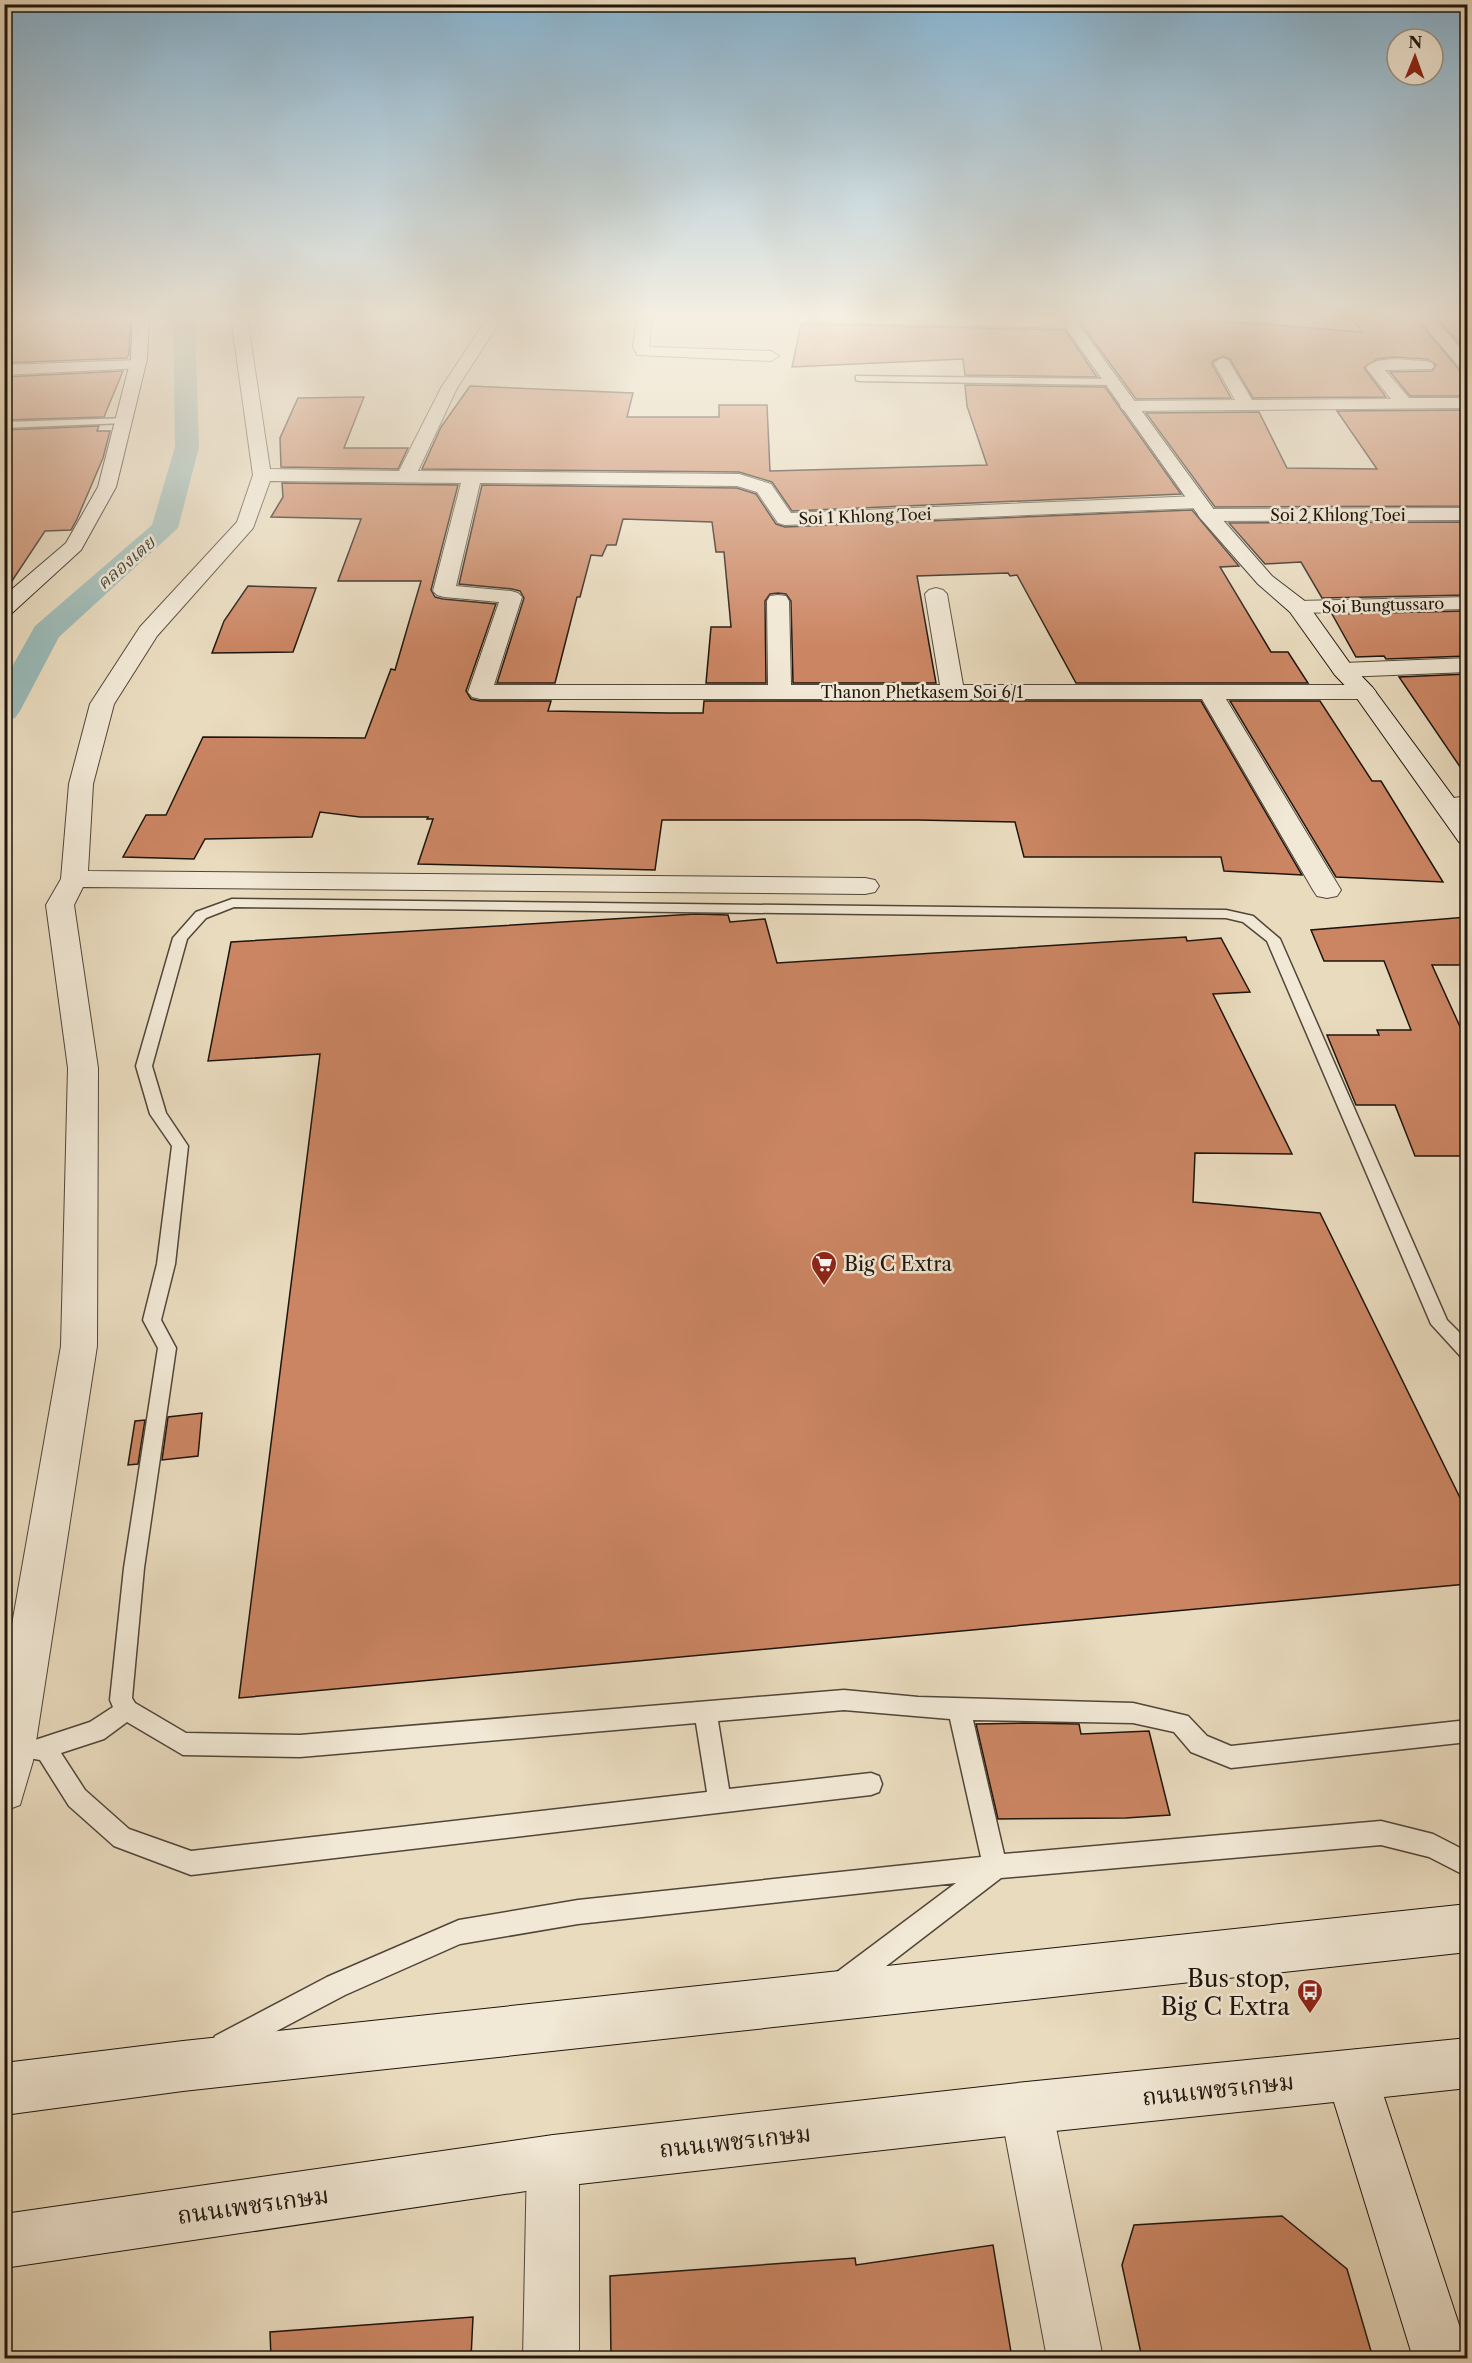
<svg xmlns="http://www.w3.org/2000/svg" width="1472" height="2363" font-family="'Libre Caslon Text','Noto Serif Thai',serif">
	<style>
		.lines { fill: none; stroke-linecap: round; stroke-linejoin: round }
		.canal { fill: #99bab7; fill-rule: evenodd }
		.building { fill: #cb8563; stroke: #1e150d; stroke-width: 1.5 }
		.lane-casing { stroke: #514639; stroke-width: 3 }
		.street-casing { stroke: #514639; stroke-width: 2 }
		.secondary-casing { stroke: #1e150d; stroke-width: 2 }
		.lane { fill: #f1e8d5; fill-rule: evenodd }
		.street { fill: #f1e8d5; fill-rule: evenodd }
		.secondary { fill: #f1e8d5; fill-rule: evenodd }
		.labels { text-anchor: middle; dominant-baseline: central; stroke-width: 5; stroke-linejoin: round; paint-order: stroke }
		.far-street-label { font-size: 16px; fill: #1e150d; stroke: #f1e8d5 }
		.far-water-label { font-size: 18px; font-style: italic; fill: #494f48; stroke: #f1e8d5 }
		.poi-label { font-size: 20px; fill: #1e150d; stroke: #f1e8d5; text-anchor: start }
		.near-poi-label { font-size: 24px; fill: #1e150d; stroke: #f1e8d5; text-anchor: end }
		.near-street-label { font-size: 24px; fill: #1e150d; stroke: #f1e8d5 }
	</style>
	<rect width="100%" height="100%" fill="#e9dbbe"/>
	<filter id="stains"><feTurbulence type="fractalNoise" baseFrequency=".00333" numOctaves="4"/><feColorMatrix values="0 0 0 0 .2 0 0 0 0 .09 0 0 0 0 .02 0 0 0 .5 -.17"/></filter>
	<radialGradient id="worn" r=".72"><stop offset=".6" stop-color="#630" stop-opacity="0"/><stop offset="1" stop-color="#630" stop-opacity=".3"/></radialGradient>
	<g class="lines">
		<path class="canal" d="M 173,317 L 195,317 L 199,447 L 178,528 L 59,637 L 20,711 L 15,718 L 4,720 L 4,681 L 35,626 L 152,525 L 175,447 Z"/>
	</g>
	<path class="building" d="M 4,317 L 131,317 L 129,354 L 127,358 L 4,363 Z
		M 1076,317 L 1170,317 L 1172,320 L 1236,322 L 1362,332 L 1351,317 L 1415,317 L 1460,371 L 1467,374 L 1467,396 L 1410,396 L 1390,372 L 1432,371 L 1436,365 L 1427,359 L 1394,357 L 1377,359 L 1364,368 L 1386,397 L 1253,398 L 1230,359 L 1223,356 L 1213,361 L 1212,364 L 1231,398 L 1136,399 Z
		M 1435,317 L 1467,317 L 1467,352 Z
		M 801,324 L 1065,330 L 1097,377 L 965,375 L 963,359 L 792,367 Z
		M 123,371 L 104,417 L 4,420 L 4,377 Z
		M 965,385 L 1105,387 L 1181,494 L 792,511 L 772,482 L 739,472 L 422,469 L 441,427 L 470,386 L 633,393 L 627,417 L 719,417 L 719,405 L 767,405 L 770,471 L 987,465 L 967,406 Z
		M 364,397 L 344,448 L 408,448 L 398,469 L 281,467 L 280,438 L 298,398 Z
		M 1467,410 L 1467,506 L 1215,507 L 1146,413 L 1259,412 L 1287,468 L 1377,469 L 1337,411 Z
		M 99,426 L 97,431 L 110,431 L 103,458 L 77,519 L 71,530 L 45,531 L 4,593 L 4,430 Z
		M 282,483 L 458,485 L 431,590 L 435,597 L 443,599 L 496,604 L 466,691 L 471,699 L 480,701 L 551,701 L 548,711 L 669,713 L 703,713 L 704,701 L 1201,701 L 1302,875 L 1224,871 L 1221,857 L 1024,857 L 1015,822 L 918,820 L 662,820 L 655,870 L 418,864 L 433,819 L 427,819 L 428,817 L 360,817 L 320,812 L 312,837 L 205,839 L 194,859 L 123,857 L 146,815 L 166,815 L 203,737 L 365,738 L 391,669 L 395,670 L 421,581 L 338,581 L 361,519 L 271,517 L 283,497 Z
		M 482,485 L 737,488 L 756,494 L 776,524 L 785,527 L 1192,510 L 1239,566 L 1220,567 L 1271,652 L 1288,652 L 1308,683 L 1076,683 L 1017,575 L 1010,576 L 1008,573 L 917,576 L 936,683 L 793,683 L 791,601 L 786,594 L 778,593 L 770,594 L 765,601 L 766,683 L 706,683 L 711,627 L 731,627 L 724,552 L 716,552 L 712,522 L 623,519 L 616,545 L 607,545 L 602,556 L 591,555 L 580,597 L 577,597 L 555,683 L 497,683 L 524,598 L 520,591 L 512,589 L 459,584 Z
		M 1467,522 L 1467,595 L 1322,598 L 1301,562 L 1265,564 L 1229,523 Z
		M 248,586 L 316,588 L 293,652 L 212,653 L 224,621 Z
		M 1467,611 L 1467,656 L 1386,659 L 1384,656 L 1356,657 L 1332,614 Z
		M 1467,674 L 1467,777 L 1399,677 Z
		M 1230,701 L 1320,701 L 1372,781 L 1381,781 L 1443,882 L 1336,877 Z
		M 695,914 L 728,915 L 730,922 L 765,919 L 777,963 L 1186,937 L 1187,941 L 1221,938 L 1250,992 L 1213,994 L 1292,1154 L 1195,1153 L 1193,1202 L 1320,1213 L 1467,1512 L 1467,1584 L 239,1698 L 320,1054 L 208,1061 L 231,942 Z
		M 1467,917 L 1467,965 L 1432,965 L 1467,1042 L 1467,1156 L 1415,1156 L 1395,1105 L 1356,1105 L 1327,1035 L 1379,1035 L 1377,1030 L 1411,1030 L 1384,961 L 1324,961 L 1311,930 Z
		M 202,1413 L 198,1456 L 162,1460 L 168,1417 Z
		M 145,1420 L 138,1464 L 128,1465 L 135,1421 Z
		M 1025,1723 L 1079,1724 L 1081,1734 L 1149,1731 L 1170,1815 L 1126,1818 L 998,1819 L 976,1724 Z
		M 1282,2216 L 1347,2269 L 1373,2358 L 1142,2358 L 1122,2265 L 1134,2225 Z
		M 993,2245 L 1012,2358 L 611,2358 L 610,2276 L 855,2258 L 856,2265 Z
		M 473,2317 L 471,2358 L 271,2358 L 270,2332 Z"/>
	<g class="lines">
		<defs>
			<path id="lane" d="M 856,376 L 1112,379 L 1116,382 L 1112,385 L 859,381 L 856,380 Z
				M 128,418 L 129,420 L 125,423 L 4,428 L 4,422 Z
				M 232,899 L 1226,910 L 1253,916 L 1280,939 L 1447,1320 L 1468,1341 L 1468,1360 L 1462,1358 L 1431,1324 L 1267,941 L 1243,922 L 1226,918 L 234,907 L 206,918 L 187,939 L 152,1066 L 166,1113 L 188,1146 L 175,1264 L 161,1320 L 176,1348 L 144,1568 L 132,1698 L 135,1703 L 186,1733 L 300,1735 L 844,1690 L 918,1697 L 1133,1703 L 1188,1716 L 1207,1736 L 1231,1746 L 1468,1720 L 1468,1742 L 1231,1768 L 1191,1752 L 1174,1732 L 1133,1723 L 973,1720 L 1004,1854 L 1381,1821 L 1433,1834 L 1468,1852 L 1468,1877 L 1429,1857 L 1381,1845 L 1001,1878 L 855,1990 L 846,1993 L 837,1990 L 834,1981 L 837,1972 L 956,1883 L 578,1924 L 460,1944 L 345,1995 L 233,2054 L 224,2058 L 215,2054 L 211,2045 L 215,2036 L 327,1977 L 459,1920 L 578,1900 L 981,1857 L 950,1719 L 844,1710 L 718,1721 L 729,1789 L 871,1773 L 879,1776 L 882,1784 L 879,1792 L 871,1795 L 191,1875 L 114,1846 L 69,1806 L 40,1760 L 29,1758 L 26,1750 L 29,1742 L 90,1722 L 113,1707 L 110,1700 L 124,1568 L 158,1348 L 143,1320 L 157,1264 L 172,1146 L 150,1114 L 136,1066 L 173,938 L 196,912 ZM 127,1722 L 183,1755 L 300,1757 L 696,1723 L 707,1792 L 191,1851 L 129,1829 L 85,1790 L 61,1753 L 104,1739 Z"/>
			<path id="street" d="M 231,317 L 247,317 L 270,469 L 399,471 L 441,388 L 488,317 L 503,317 L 457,388 L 418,471 L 739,474 L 771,484 L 791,513 L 1198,496 L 1205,498 L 1208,502 L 1205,506 L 1198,508 L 785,525 L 778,523 L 757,492 L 737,486 L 480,483 L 456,586 L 511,591 L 518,593 L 522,597 L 494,685 L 768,685 L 767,601 L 770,596 L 778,595 L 786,596 L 789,601 L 791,685 L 940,685 L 925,594 L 929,590 L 936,588 L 943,590 L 947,594 L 963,685 L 1364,685 L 1372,687 L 1376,692 L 1372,697 L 1364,699 L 1226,699 L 1341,890 L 1337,896 L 1327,898 L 1317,896 L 1313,890 L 1202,699 L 480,699 L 472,697 L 468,692 L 499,602 L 444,597 L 437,595 L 433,591 L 461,483 L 270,481 L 253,528 L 157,636 L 114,704 L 93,784 L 88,871 L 865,878 L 875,880 L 879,886 L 875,892 L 865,894 L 83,887 L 74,905 L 98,1068 L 97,1346 L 33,1761 L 20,1805 L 4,1811 L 4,1670 L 61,1346 L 68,1068 L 46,905 L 61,879 L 69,784 L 90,704 L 140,627 L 237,522 L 253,475 Z
				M 637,317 L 652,317 L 649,347 L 771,351 L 779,356 L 771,361 L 637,355 L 633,346 Z
				M 793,317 L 1070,318 L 1078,323 L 1070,328 L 801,322 Z
				M 1417,317 L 1432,317 L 1468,356 L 1468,372 L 1462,370 Z
				M 1222,358 L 1228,360 L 1252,400 L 1391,399 L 1366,368 C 1378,354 1409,361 1426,361 L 1432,363 L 1434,366 L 1432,369 L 1385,370 L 1409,398 L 1468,398 L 1468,408 L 1129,411 L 1123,410 L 1120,406 L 1123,402 L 1129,401 L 1235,400 L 1214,363 Z
				M 137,360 L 145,365 L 143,368 L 4,375 L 4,365 Z
				M 1468,508 L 1468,520 L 1208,521 L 1201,519 L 1198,515 L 1201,511 L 1208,509 Z
				M 1468,597 L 1468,609 L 1298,613 L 1290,612 L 1287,607 L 1290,602 L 1298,601 Z
				M 1468,658 L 1468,672 L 1343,677 L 1335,675 L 1332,670 L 1335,665 L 1343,663 Z
				M 1468,796 L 1468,812 L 1448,813 L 1439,810 L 1435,805 L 1439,800 Z
				M 1026,2082 L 1044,2090 L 1052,2108 L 1103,2358 L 1047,2358 L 1000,2108 L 1008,2090 Z
				M 553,2135 L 572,2142 L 579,2161 L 579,2358 L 523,2358 L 527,2161 L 534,2142 Z"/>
			<path id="secondary" d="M 133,317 L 149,317 L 147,359 L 116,487 L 81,550 L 12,613 L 4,614 L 4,596 L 66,543 L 98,487 L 131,359 Z
				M 1058,317 L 1073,317 L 1215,511 L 1272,576 L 1306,602 L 1351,665 L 1372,687 L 1468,817 L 1468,844 L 1459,842 L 1356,697 L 1335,675 L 1290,612 L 1258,584 L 1201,519 Z
				M 1468,1904 L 1468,1952 L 183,2091 L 4,2115 L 4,2063 L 183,2041 Z
				M 1468,2038 L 1468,2088 L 1384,2097 L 1468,2352 L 1468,2358 L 1413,2358 L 1334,2102 L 1026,2134 L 553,2187 L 4,2268 L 4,2214 L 553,2135 L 1026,2082 Z"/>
		</defs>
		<use href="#lane" class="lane-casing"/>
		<use href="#street" class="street-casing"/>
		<use href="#secondary" class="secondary-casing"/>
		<use href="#lane" class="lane"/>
		<use href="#street" class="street"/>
		<use href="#secondary" class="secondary"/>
	</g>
	<linearGradient id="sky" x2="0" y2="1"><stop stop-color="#88b6d4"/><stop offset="0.49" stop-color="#f5efe2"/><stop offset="1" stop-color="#f5efe2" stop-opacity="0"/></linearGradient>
	<rect width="1472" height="647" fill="url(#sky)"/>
	<defs>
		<symbol id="supermarket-pin" viewBox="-11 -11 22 30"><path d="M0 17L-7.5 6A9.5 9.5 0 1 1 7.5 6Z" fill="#8f2418" stroke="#f1e8d5"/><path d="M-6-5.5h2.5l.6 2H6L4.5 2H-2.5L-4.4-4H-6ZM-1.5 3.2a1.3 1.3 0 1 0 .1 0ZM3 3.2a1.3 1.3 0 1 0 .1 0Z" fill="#fff"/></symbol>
		<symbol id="bus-pin" viewBox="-11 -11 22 30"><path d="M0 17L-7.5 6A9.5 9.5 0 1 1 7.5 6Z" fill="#8f2418" stroke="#f1e8d5"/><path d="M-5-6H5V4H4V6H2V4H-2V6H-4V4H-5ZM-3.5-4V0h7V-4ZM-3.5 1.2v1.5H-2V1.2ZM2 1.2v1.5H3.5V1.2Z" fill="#fff"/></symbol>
	</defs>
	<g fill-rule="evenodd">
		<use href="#supermarket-pin" x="809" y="1249" width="30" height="40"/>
		<use href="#bus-pin" x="1295" y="1977" width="30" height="40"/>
	</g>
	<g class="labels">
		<g class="far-street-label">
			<text x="1338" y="515">Soi 2 Khlong Toei</text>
			<text transform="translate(865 516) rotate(-2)">Soi 1 Khlong Toei</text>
			<text transform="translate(1383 605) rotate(-2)">Soi Bungtussaro</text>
			<text x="922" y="692">Thanon Phetkasem Soi 6/1</text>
		</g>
		<g class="far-water-label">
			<text transform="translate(126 563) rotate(-41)">คลองเตย</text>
		</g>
		<g class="poi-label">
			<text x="844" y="1264">Big C Extra</text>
		</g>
		<g class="near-poi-label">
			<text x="1290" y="1978">Bus stop,<tspan x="1290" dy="28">Big C Extra</tspan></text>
		</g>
		<g class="near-street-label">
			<text transform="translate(1218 2089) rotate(-6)">ถนนเพชรเกษม</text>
			<text transform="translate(735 2141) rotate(-6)">ถนนเพชรเกษม</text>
			<text transform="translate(253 2205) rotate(-8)">ถนนเพชรเกษม</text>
		</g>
	</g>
	<rect width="1472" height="2363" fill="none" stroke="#e9dbbe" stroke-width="24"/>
	<rect x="6" y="6" width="1460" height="2351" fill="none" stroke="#1e150d" stroke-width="3"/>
	<rect x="12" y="12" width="1448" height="2339" fill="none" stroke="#1e150d" stroke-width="1.5"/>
	<g transform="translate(1415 57) rotate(1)"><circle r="28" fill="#f1e8d5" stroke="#9d9485" stroke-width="1.5"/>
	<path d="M0-4.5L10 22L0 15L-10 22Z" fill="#8f2418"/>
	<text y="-9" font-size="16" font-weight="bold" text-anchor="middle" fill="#1e150d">N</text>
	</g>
	<rect width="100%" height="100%" filter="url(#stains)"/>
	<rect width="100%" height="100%" fill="url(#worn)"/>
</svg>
